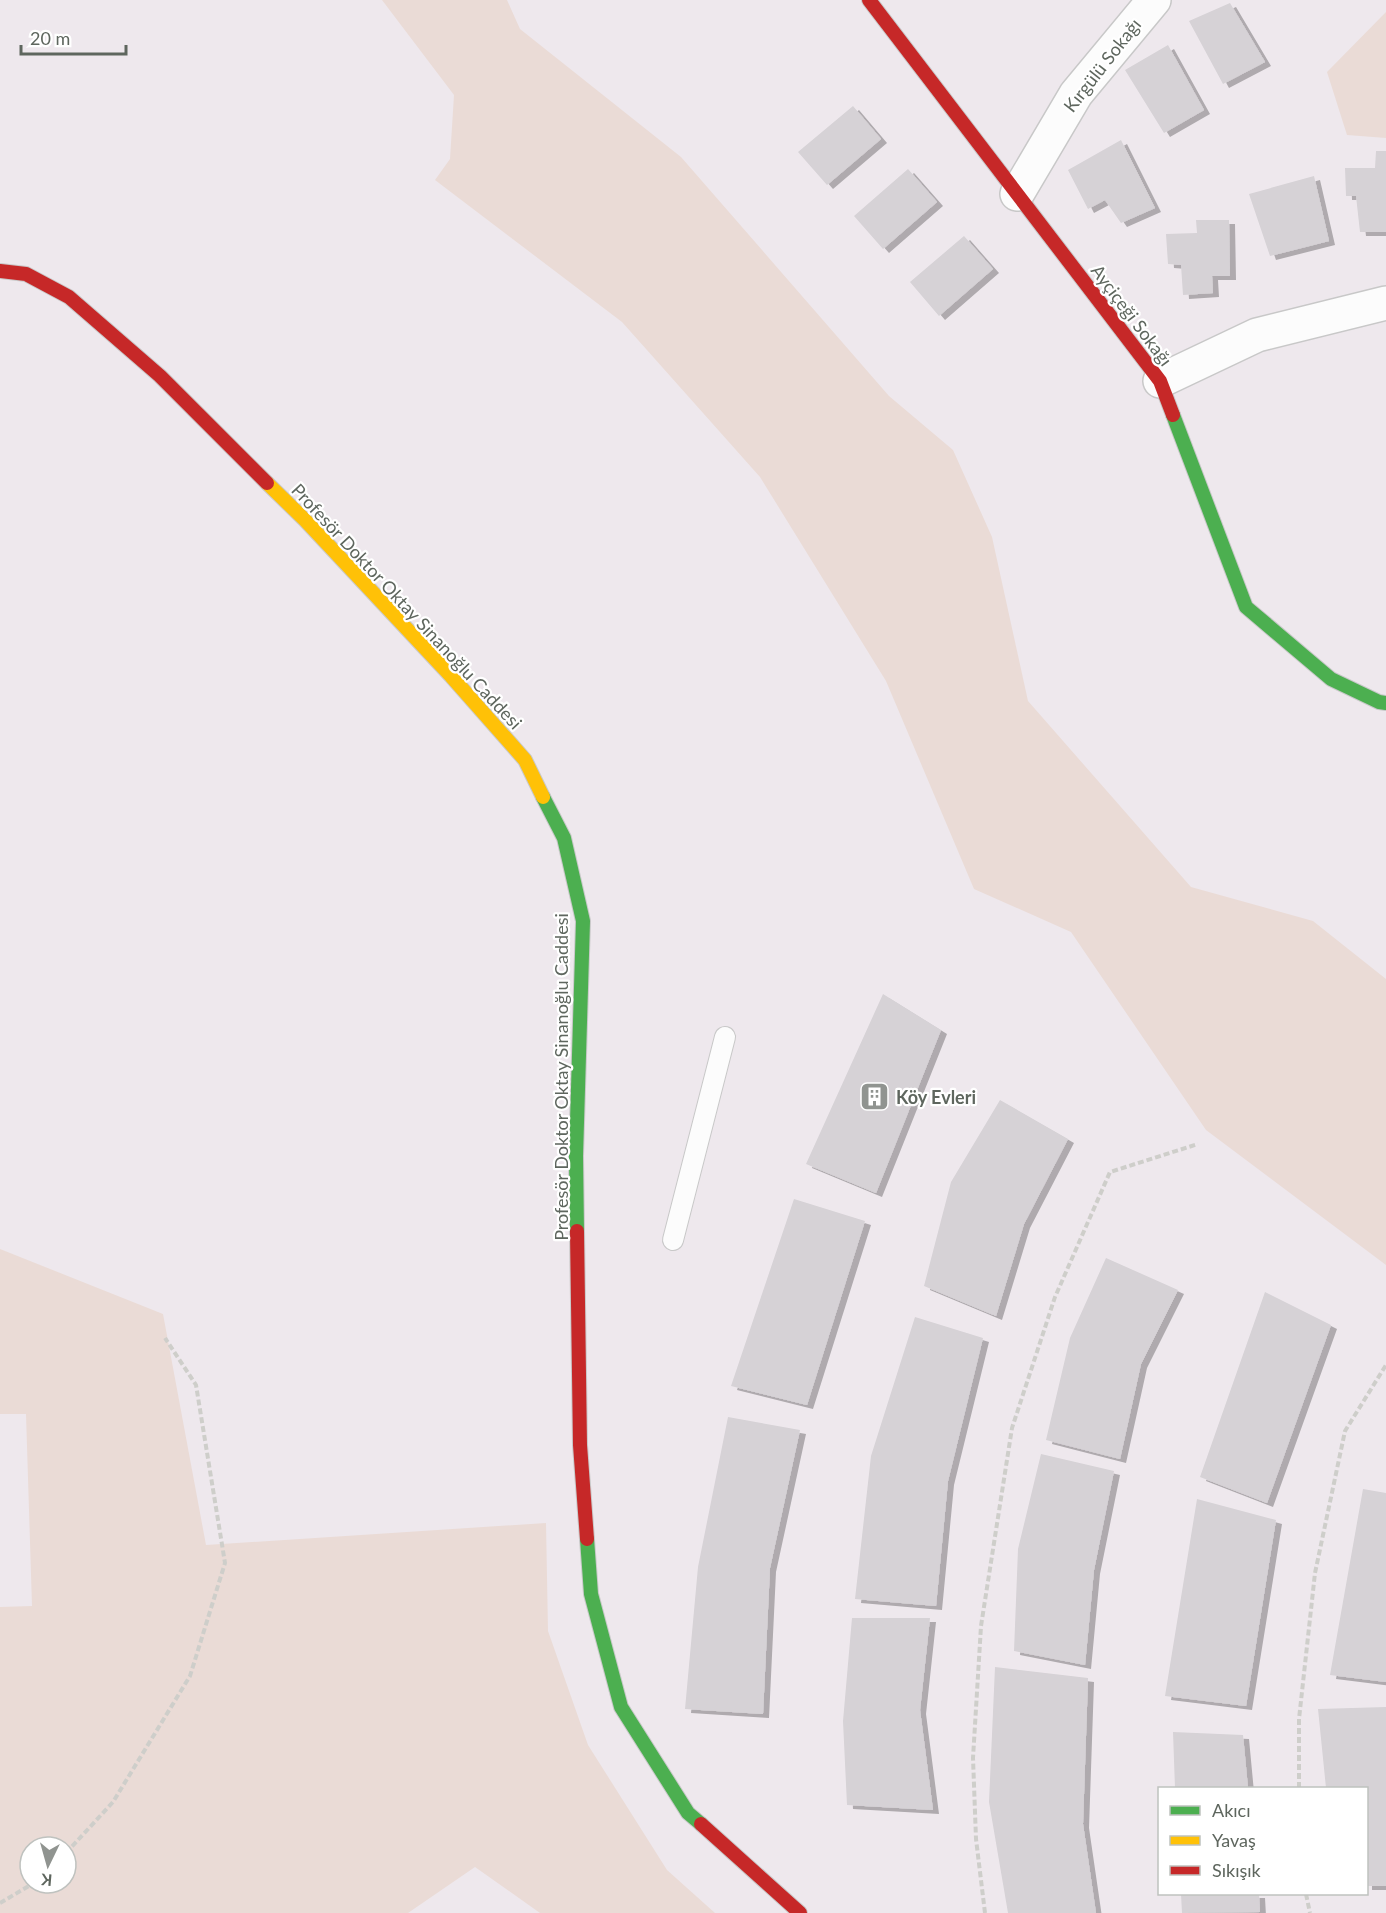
<svg xmlns="http://www.w3.org/2000/svg" width="1386" height="1913" font-family="Lato,sans-serif">
	<style>
		.green { fill: #eadbd6; fill-rule: evenodd }
		.building { fill: #d6d2d6; filter: url(#shadow) }
		.lines { fill: none; stroke-linecap: round; stroke-linejoin: round }
		.lane-casing { stroke: #c8c8c8; stroke-width: 22 }
		.street-casing { stroke: #c8c8c8; stroke-width: 36 }
		.fast-casing { stroke: #c9c9c9; stroke-width: 16 }
		.slow-casing { stroke: #c9c9c9; stroke-width: 16 }
		.jam-casing { stroke: #c9c9c9; stroke-width: 16 }
		.path { stroke: #cececa; stroke-width: 4; stroke-dasharray: 6 3; stroke-linecap: butt }
		.lane { stroke: #fcfcfc; stroke-width: 20 }
		.street { stroke: #fcfcfc; stroke-width: 33 }
		.fast { stroke: #4caf50; stroke-width: 14 }
		.slow { stroke: #ffc107; stroke-width: 14 }
		.jam { stroke: #c62828; stroke-width: 14 }
		.labels { text-anchor: middle; dominant-baseline: central; stroke-width: 4.5; stroke-linejoin: round; paint-order: stroke }
		.street-label { font-size: 18px; fill: #5e665e; stroke: #fff }
		.poi-label { font-size: 18px; font-weight: bold; fill: #5e665e; stroke: #fff; text-anchor: start }
	</style>
	<defs>
		<filter id="shadow"><feDropShadow dx="6" dy="4" stdDeviation="0" flood-color="#0004"/></filter>
	</defs>
	<rect width="100%" height="100%" fill="#eee8ed"/>
	<path class="green" d="M 382,0 L 507,0 L 520,29 L 681,157 L 889,396 L 953,450 L 992,537 L 1028,701 L 1191,887 L 1313,921 L 1386,979 L 1386,1265 L 1206,1130 L 1071,932 L 974,889 L 886,681 L 760,477 L 622,322 L 435,180 L 450,159 L 454,95 Z
		M 1386,12 L 1386,138 L 1347,135 L 1327,72 Z
		M 0,1249 L 163,1314 L 206,1545 L 546,1523 L 548,1631 L 588,1745 L 667,1870 L 715,1913 L 540,1913 L 475,1867 L 408,1913 L 0,1913 L 0,1607 L 32,1606 L 26,1414 L 0,1414 ZM 30,1847 L 66,1847 L 66,1883 L 30,1883 Z"/>
	<path class="building" d="M 1230,3 L 1265,62 L 1223,84 L 1189,21 Z
		M 1168,45 L 1204,110 L 1164,133 L 1125,70 Z
		M 853,106 L 881,139 L 827,185 L 798,152 Z
		M 1121,140 L 1155,208 L 1121,223 L 1105,200 L 1088,209 L 1068,170 Z
		M 1376,151 L 1386,151 L 1386,232 L 1360,232 L 1356,196 L 1346,196 L 1345,168 L 1375,168 Z
		M 908,169 L 937,202 L 883,249 L 854,216 Z
		M 1314,176 L 1329,241 L 1270,256 L 1249,194 Z
		M 1196,220 L 1229,220 L 1230,276 L 1212,276 L 1213,293 L 1183,295 L 1181,265 L 1168,264 L 1166,234 L 1197,233 Z
		M 964,236 L 993,269 L 939,316 L 910,282 Z
		M 883,994 L 941,1030 L 876,1193 L 806,1164 Z
		M 1000,1100 L 1068,1139 L 1024,1224 L 996,1316 L 924,1286 L 951,1182 Z
		M 794,1199 L 865,1221 L 807,1405 L 731,1386 Z
		M 1106,1258 L 1178,1290 L 1141,1364 L 1120,1459 L 1046,1440 L 1070,1338 Z
		M 1265,1292 L 1331,1325 L 1267,1503 L 1200,1477 Z
		M 915,1317 L 983,1338 L 948,1481 L 936,1606 L 855,1599 L 871,1456 Z
		M 728,1417 L 800,1430 L 770,1568 L 763,1714 L 685,1709 L 698,1567 Z
		M 1041,1454 L 1114,1471 L 1094,1570 L 1085,1665 L 1014,1651 L 1018,1549 Z
		M 1363,1489 L 1386,1493 L 1386,1682 L 1330,1675 Z
		M 1197,1499 L 1276,1520 L 1246,1706 L 1165,1696 Z
		M 852,1618 L 930,1618 L 920,1710 L 933,1810 L 847,1805 L 843,1721 Z
		M 995,1667 L 1088,1678 L 1083,1824 L 1096,1913 L 1008,1913 L 989,1802 Z
		M 1386,1707 L 1386,1886 L 1366,1886 L 1366,1788 L 1326,1788 L 1318,1709 Z
		M 1173,1732 L 1243,1735 L 1248,1788 L 1175,1788 Z
		M 1181,1894 L 1259,1894 L 1260,1912 L 1182,1913 Z"/>
	<g class="lines">
		<defs>
			<path id="lane" d="M 673,1240 L 725,1037"/>
			<path id="street" d="M 1017,194 L 1076,94 L 1154,0
				M 1160,381 L 1257,335 L 1386,303"/>
			<path id="fast" d="M 1173,415 L 1246,607 L 1331,679 L 1379,702 L 1386,703
				M 543,797 L 564,838 L 583,921 L 576,1156 L 577,1231
				M 587,1539 L 591,1594 L 621,1707 L 688,1813 L 701,1824"/>
			<path id="slow" d="M 267,483 L 305,520 L 451,676 L 525,760 L 543,797"/>
			<path id="jam" d="M 869,0 L 1160,381 L 1173,415
				M 0,271 L 26,274 L 69,297 L 160,376 L 267,483
				M 577,1231 L 580,1445 L 587,1539
				M 701,1824 L 800,1913"/>
		</defs>
		<use href="#lane" class="lane-casing"/>
		<use href="#street" class="street-casing"/>
		<use href="#fast" class="fast-casing"/>
		<use href="#slow" class="slow-casing"/>
		<use href="#jam" class="jam-casing"/>
		<path class="path" d="M 1299,1788 L 1299,1719 L 1315,1573 L 1345,1431 L 1386,1365
			M 66,1853 L 113,1802 L 190,1676 L 225,1563 L 196,1385 L 165,1338
			M 1306,1894 L 1310,1913
			M 0,1903 L 34,1883
			M 985,1913 L 976,1839 L 973,1758 L 981,1626 L 1012,1428 L 1055,1297 L 1110,1172 L 1198,1144"/>
		<use href="#lane" class="lane"/>
		<use href="#street" class="street"/>
		<use href="#fast" class="fast"/>
		<use href="#slow" class="slow"/>
		<use href="#jam" class="jam"/>
	</g>
	<defs>
		<symbol id="building-square" viewBox="-11 -11 22 22"><rect x="-9" y="-9" width="18" height="18" rx="4" fill="#909490" stroke="#fff"/><path d="M-4-6H4V6H1V3H-1V6H-4ZM-2.5-4.3h1.7v1.8h-1.7ZM.8-4.3h1.7v1.8H.8ZM-2.5-1h1.7V.8h-1.7ZM.8-1h1.7V.8H.8Z" fill="#fff"/></symbol>
	</defs>
	<g fill-rule="evenodd">
		<use href="#building-square" x="858" y="1080" width="33" height="33"/>
	</g>
	<g class="labels">
		<g class="street-label">
			<text transform="translate(1102 65) rotate(-52)">Kırgülü Sokağı</text>
			<text transform="translate(1132 315) rotate(53)">Ayçiçeği Sokağı</text>
			<text transform="translate(407 606) rotate(47)">Profesör Doktor Oktay Sinanoğlu Caddesi</text>
			<text transform="translate(561 1077) rotate(-90)">Profesör Doktor Oktay Sinanoğlu Caddesi</text>
		</g>
		<g class="poi-label">
			<text x="896" y="1097">Köy Evleri</text>
		</g>
	</g>
	<rect x="1158" y="1787" width="210" height="108" fill="#ffffff" stroke="#bfc2bf" stroke-width="1.5"/>
	<rect x="1170" y="1806" width="30" height="9" fill="#4caf50" stroke="#bfc2bf" stroke-width="1.5"/>
	<text x="1212" y="1817" font-size="18" fill="#5e665e">Akıcı</text>
	<rect x="1170" y="1836" width="30" height="9" fill="#ffc107" stroke="#bfc2bf" stroke-width="1.5"/>
	<text x="1212" y="1847" font-size="18" fill="#5e665e">Yavaş</text>
	<rect x="1170" y="1866" width="30" height="9" fill="#c62828" stroke="#bfc2bf" stroke-width="1.5"/>
	<text x="1212" y="1877" font-size="18" fill="#5e665e">Sıkışık</text>
	<g transform="translate(48 1865) rotate(185)"><circle r="28" fill="#ffffff" stroke="#bfc2bf" stroke-width="1.5"/>
	<path d="M0-4.5L10 22L0 15L-10 22Z" fill="#909490"/>
	<text y="-9" font-size="16" font-weight="bold" text-anchor="middle" fill="#5e665e">K</text>
	</g>
	<path d="M21 45v9h105v-9" fill="none" stroke="#5e665e" stroke-width="3"/>
	<text x="30" y="45" font-size="18" fill="#5e665e" stroke="#ffffff" stroke-width="4.5" paint-order="stroke">20 m</text>
</svg>
